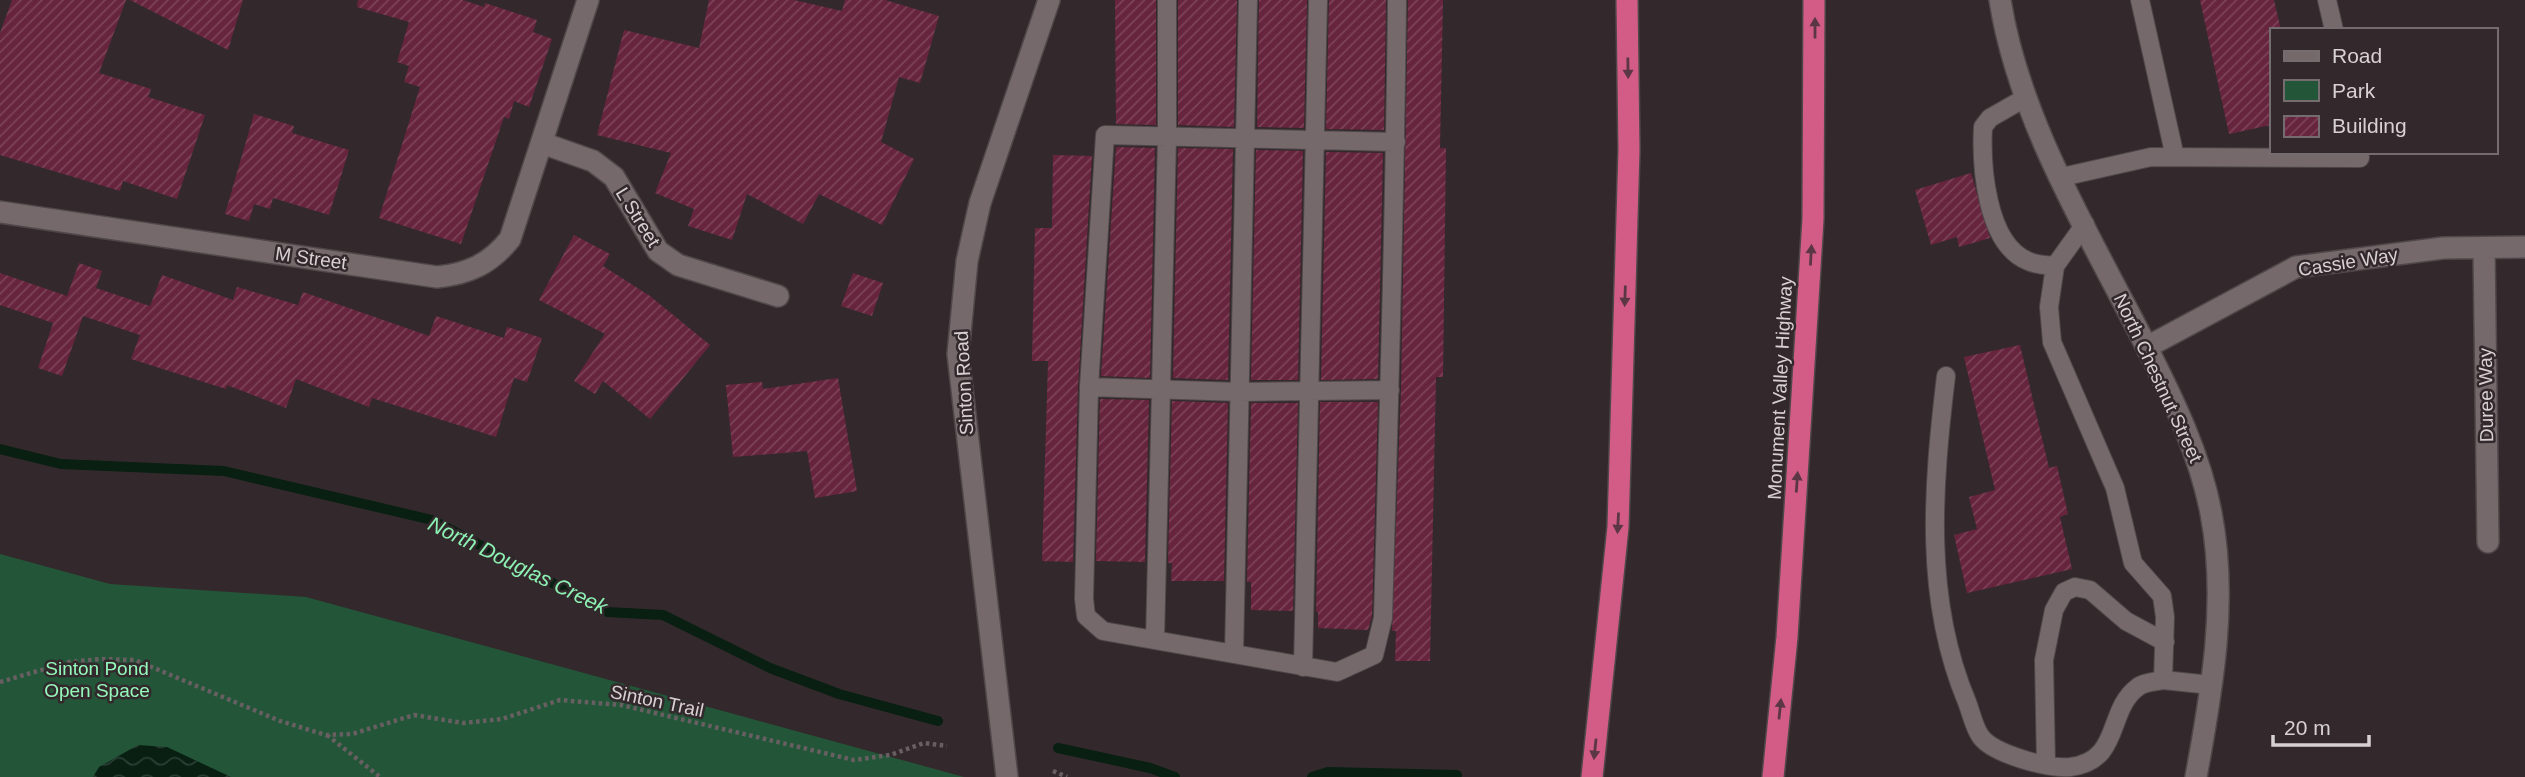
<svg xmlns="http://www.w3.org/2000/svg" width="2525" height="777" font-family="Arial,sans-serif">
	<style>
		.park { fill: #235638 }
		.water { fill: url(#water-waves) }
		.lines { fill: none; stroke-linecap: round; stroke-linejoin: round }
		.stream { stroke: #081f12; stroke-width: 10 }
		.building { fill: url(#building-hatch) }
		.service-casing { stroke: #504749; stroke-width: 20 }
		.minor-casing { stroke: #504749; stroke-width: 24 }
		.tertiary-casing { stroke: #504749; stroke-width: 24 }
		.secondary-casing { stroke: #504749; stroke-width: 24 }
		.motorway-casing { stroke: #504749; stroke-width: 24 }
		.path { stroke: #685f62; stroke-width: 4.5; stroke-dasharray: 3.5 3.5; stroke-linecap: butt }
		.service { stroke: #75696c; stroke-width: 18 }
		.minor { stroke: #75696c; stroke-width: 21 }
		.tertiary { stroke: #75696c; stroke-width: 21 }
		.secondary { stroke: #75696c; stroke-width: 21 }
		.motorway { stroke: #d35c87; stroke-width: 21 }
		.oneway { fill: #5b3643 }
		.labels { text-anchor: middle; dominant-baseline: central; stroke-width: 5; stroke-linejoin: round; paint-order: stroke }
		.street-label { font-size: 19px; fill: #d8d1d3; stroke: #33292c }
		.park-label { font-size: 19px; fill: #93f8ba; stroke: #33292c }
		.water-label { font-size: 21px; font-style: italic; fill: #8df2b4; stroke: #33292c }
	</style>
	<defs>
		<pattern id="water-waves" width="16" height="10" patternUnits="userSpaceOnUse" patternTransform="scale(1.75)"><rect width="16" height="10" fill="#081f12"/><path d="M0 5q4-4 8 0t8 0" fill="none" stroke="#2b3e34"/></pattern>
		<pattern id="building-hatch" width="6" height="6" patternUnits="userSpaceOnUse" patternTransform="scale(1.75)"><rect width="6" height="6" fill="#67243d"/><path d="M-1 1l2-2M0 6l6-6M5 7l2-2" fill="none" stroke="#7c4358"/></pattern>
	</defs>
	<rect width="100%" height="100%" fill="#33292c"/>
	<path class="park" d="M 0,554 L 110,584 L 306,597 L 964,777 L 0,777 Z"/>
	<path class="water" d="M 138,745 L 167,747 L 231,777 L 93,777 L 99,767 Z"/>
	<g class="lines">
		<path class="stream" d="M 0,449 L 61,464 L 224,471 L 432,520 L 608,612 L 663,615 L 770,668 L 839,694 L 938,721
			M 1058,748 L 1150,768 L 1175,777
			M 1312,777 L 1328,772 L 1457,775"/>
	</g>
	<path class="building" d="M 12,0 L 126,0 L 99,73 L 151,89 L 148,97 L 205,115 L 177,199 L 123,181 L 120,191 L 0,155 L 0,33 Z
		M 130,0 L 243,0 L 228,50 Z
		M 358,0 L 463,0 L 484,7 L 485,3 L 537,20 L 533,32 L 552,39 L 529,107 L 514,101 L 509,119 L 504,117 L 461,244 L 379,218 L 420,87 L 404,82 L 409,66 L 397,62 L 409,22 L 357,7 Z
		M 709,0 L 794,0 L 842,11 L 845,0 L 885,0 L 939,16 L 920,83 L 899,77 L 881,142 L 914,159 L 882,225 L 819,194 L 803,224 L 747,194 L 732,240 L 688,226 L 694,209 L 655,193 L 671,153 L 597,135 L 624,30 L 699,48 Z
		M 1115,0 L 1156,0 L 1156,125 L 1116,124 Z
		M 1178,0 L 1237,0 L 1234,127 L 1178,125 Z
		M 1259,0 L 1307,0 L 1304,128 L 1257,127 Z
		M 1329,0 L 1386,0 L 1384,130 L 1326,129 Z
		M 1408,0 L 1443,0 L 1440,148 L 1446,148 L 1443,377 L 1436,377 L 1430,661 L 1395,661 L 1396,631 L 1392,631 L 1401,391 Z
		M 2200,0 L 2274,0 L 2281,30 L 2271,30 L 2271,125 L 2229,134 Z
		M 254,114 L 294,126 L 292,133 L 349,150 L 329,215 L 273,198 L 270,209 L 254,204 L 249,221 L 225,214 Z
		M 1116,147 L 1155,148 L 1150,378 L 1101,376 Z
		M 1178,148 L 1233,149 L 1228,380 L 1173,378 Z
		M 1256,150 L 1303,151 L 1298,380 L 1251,380 Z
		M 1326,152 L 1383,153 L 1378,379 L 1321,380 Z
		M 1053,155 L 1092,156 L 1078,387 L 1073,562 L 1042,561 L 1048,361 L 1032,361 L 1035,228 L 1052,228 Z
		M 1971,173 L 1990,238 L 1959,247 L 1957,237 L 1931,245 L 1915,190 Z
		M 574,235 L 610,254 L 603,266 L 650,296 L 710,345 L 650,419 L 603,381 L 595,394 L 574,381 L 605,334 L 539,300 Z
		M 79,263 L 102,271 L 96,288 L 150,306 L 162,275 L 233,300 L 237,287 L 298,305 L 303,292 L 429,336 L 436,316 L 504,338 L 507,327 L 542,338 L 527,382 L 514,378 L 496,437 L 372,398 L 369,407 L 296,379 L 286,408 L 227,385 L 226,389 L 131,359 L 140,335 L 83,316 L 62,376 L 38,368 L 53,323 L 0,305 L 0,273 L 67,296 Z
		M 853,273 L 883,283 L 872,316 L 841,306 Z
		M 2020,345 L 2049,468 L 2057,466 L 2068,514 L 2060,517 L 2072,569 L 1967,593 L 1954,535 L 1977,529 L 1969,497 L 1995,490 L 1964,357 Z
		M 838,378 L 857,491 L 815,498 L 807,451 L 733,457 L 726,385 L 762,382 L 763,389 Z
		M 1100,399 L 1149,400 L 1145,562 L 1096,561 Z
		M 1172,401 L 1228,403 L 1224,581 L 1171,581 L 1172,563 L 1168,563 Z
		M 1320,402 L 1378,402 L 1372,616 L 1368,630 L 1318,628 L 1318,612 L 1316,612 Z
		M 1251,403 L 1298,403 L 1293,611 L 1251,610 L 1251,582 L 1247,582 Z"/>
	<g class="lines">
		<defs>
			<path id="service" d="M 2140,0 L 2175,157
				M 2327,0 L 2334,30
				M 2025,98 L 1990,118 L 1983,127 C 1981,165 1986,244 2028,261 C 2036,265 2046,265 2055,266
				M 1396,142 L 1105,135 L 1089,387 L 1084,599 L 1086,616 L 1103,631 L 1337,672 L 1374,655 L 1383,618 C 1389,412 1395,206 1397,0
				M 2062,177 L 2151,157 L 2360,158 L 2359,152
				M 2085,224 L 2055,266 L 2049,307 L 2052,342 L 2115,488 L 2133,563 L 2162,596 L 2165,617 L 2163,680 L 2211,685
				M 1946,376 C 1933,485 1923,598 1967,702 C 1971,712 1974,728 1981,737 C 1994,754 2048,769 2070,767 C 2122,761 2106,710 2138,687 C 2144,682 2155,682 2163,680
				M 1089,387 L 1240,392 L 1390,390
				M 1155,640 L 1167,138 L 1167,0
				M 1234,654 L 1248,0
				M 1303,667 L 1318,0
				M 2046,765 L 2044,660 L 2054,610 L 2064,592 L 2075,587 L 2090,590 L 2126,621 L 2165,642"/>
			<path id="minor" d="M 542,143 L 593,161 L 614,177 L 658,251 L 678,265 L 778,296
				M 0,212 L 437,277 C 468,274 490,264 510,239 L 588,0
				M 2484,248 L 2488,542
				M 2147,347 L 2296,267 L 2443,248 L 2525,247"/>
			<path id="tertiary" d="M 1007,777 L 958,354 L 967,261 L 980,203 L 1049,0"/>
			<path id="secondary" d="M 2000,0 C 2019,121 2091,237 2146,346 C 2173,399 2200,455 2211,513 C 2228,601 2212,690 2196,777"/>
			<path id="motorway" d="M 1592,777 L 1618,527 L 1629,150 L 1627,0
				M 1773,777 L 1787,637 L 1813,219 L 1814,0"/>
		</defs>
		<use href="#service" class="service-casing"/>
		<use href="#minor" class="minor-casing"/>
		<use href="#tertiary" class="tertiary-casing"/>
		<use href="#secondary" class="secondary-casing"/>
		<use href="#motorway" class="motorway-casing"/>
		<path class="path" d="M 0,682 L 69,662 L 101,659 L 135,660 L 280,721 L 326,735 L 352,734 L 414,715 L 463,723 L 502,719 L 560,700 L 621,705 L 854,760 L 890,755 L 924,743 L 947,746
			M 327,735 L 380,777
			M 1053,771 L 1067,777"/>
		<use href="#service" class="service"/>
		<use href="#minor" class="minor"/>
		<use href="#tertiary" class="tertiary"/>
		<use href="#secondary" class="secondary"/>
		<use href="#motorway" class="motorway"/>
	</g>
	<defs><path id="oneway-solid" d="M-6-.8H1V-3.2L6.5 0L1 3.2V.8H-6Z" transform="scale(1.75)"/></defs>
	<g class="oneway">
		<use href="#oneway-solid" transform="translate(1815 28) rotate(-90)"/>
		<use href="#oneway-solid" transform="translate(1628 68) rotate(89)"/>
		<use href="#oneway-solid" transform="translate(1811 255) rotate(-87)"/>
		<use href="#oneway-solid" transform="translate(1625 296) rotate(92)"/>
		<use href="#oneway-solid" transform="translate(1797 482) rotate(-86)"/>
		<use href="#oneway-solid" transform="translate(1618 523) rotate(93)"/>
		<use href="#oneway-solid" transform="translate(1780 709) rotate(-84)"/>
		<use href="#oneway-solid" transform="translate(1595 749) rotate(96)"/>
	</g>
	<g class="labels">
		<g class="street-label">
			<text transform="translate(638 217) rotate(58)">L Street</text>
			<text transform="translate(311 258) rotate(8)">M Street</text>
			<text transform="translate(2348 262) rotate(-9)">Cassie Way</text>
			<text transform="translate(2158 378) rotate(65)">North Chestnut Street</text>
			<text transform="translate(964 383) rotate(-93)">Sinton Road</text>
			<text transform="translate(1780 388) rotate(-87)">Monument Valley Highway</text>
			<text transform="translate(2486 395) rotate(-91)">Duree Way</text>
			<text transform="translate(657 701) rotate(12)">Sinton Trail</text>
		</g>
		<g class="park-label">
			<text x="97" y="668">Sinton Pond<tspan x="97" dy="22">Open Space</tspan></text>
		</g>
		<g class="water-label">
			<text transform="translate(518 565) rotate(26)">North Douglas Creek</text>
		</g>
	</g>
	<rect x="2270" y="28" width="228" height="126" fill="#33292c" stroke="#756c6f" stroke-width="2"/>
	<rect x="2284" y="51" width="35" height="10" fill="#75696c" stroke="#756c6f" stroke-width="2"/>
	<text x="2332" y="63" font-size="21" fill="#d8d1d3">Road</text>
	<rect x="2284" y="80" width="35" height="21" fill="#235638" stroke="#756c6f" stroke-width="2"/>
	<text x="2332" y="98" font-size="21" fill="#d8d1d3">Park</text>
	<rect x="2284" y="116" width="35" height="21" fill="url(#building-hatch)" stroke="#756c6f" stroke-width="2"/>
	<text x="2332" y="133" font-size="21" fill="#d8d1d3">Building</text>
	<path d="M2273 735v10h96v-10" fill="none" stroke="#d8d1d3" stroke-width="3.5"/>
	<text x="2284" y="735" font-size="21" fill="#d8d1d3" stroke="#33292c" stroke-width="5" paint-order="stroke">20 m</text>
</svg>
